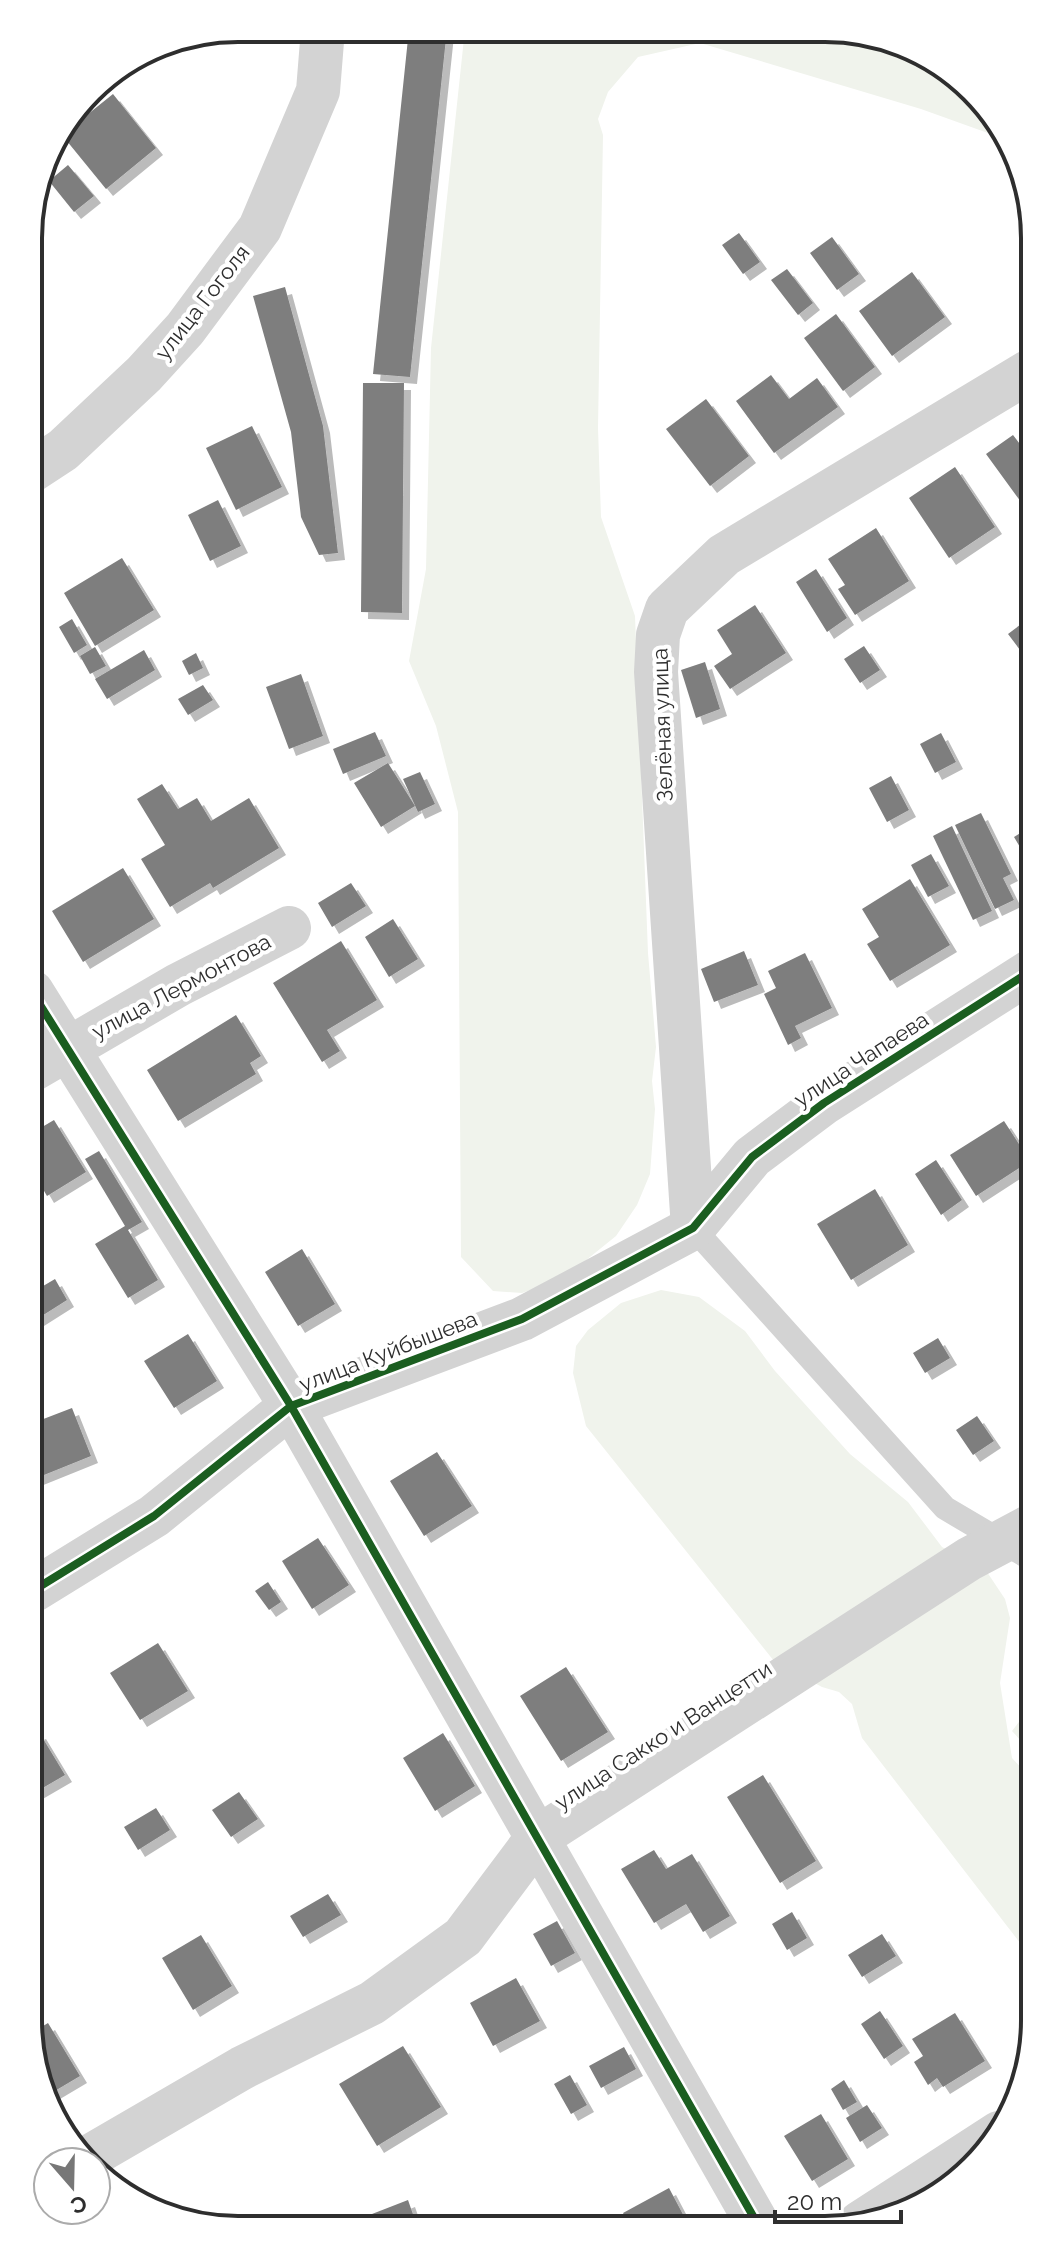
<svg xmlns="http://www.w3.org/2000/svg" width="1063" height="2258" font-family="Raleway,sans-serif">
	<style>
		.green { fill: #f0f3ec }
		.building { fill: #7e7e7e; filter: url(#shadow) }
		.lines { fill: none; stroke-linecap: round; stroke-linejoin: round }
		.service { stroke: #d3d3d3; stroke-width: 24 }
		.minor { stroke: #d3d3d3; stroke-width: 44 }
		.cycleway-casing { stroke: #fff; stroke-width: 13 }
		.cycleway { stroke: #1b5e20; stroke-width: 8 }
		.labels { text-anchor: middle; dominant-baseline: central; stroke-width: 8; stroke-linejoin: round; paint-order: stroke }
		.street-label { font-size: 22px; fill: #2e2e2e; stroke: #fff }
		.rim { fill: none; stroke: #2e2e2e; stroke-width: 4 }
	</style>
	<defs>
		<filter id="shadow"><feDropShadow dx="7" dy="7" stdDeviation="0" flood-color="#0004"/></filter>
	</defs>
	<rect width="100%" height="100%" fill="#fff"/>
	<path class="green" d="M 465,29 L 866,32 L 964,80 L 999,137 L 921,109 L 700,43 L 638,57 L 608,92 L 598,119 L 603,135 L 598,428 L 601,517 L 635,616 L 648,953 L 656,1047 L 652,1081 L 655,1109 L 650,1174 L 637,1205 L 616,1236 L 564,1278 L 522,1293 L 493,1291 L 461,1257 L 458,812 L 436,726 L 409,661 L 426,569 L 431,348 Z
		M 661,1290 L 699,1297 L 745,1331 L 775,1371 L 850,1454 L 908,1502 L 942,1547 L 985,1569 L 1005,1599 L 1010,1618 L 1000,1683 L 1012,1758 L 1034,1782 L 1034,1961 L 862,1738 L 852,1704 L 839,1692 L 822,1687 L 774,1661 L 586,1426 L 573,1373 L 576,1346 L 588,1330 L 621,1303 Z
		M 1033,1704 L 1033,1754 L 1012,1731 Z"/>
	<path class="building" d="M 409,29 L 447,29 L 410,377 L 373,374 Z
		M 113,94 L 156,148 L 106,189 L 62,135 Z
		M 68,165 L 94,196 L 74,212 L 49,181 Z
		M 739,233 L 760,262 L 743,274 L 722,245 Z
		M 832,237 L 859,274 L 837,290 L 810,253 Z
		M 787,269 L 813,303 L 798,315 L 771,280 Z
		M 912,272 L 945,317 L 892,356 L 859,311 Z
		M 285,287 L 323,426 L 338,553 L 319,555 L 301,517 L 291,432 L 253,296 Z
		M 836,314 L 875,367 L 843,391 L 804,338 Z
		M 771,375 L 789,399 L 817,378 L 838,407 L 774,453 L 736,401 Z
		M 363,383 L 404,383 L 402,613 L 361,612 Z
		M 706,399 L 749,456 L 710,486 L 666,429 Z
		M 252,426 L 282,487 L 236,510 L 206,448 Z
		M 1013,435 L 1029,456 L 1029,496 L 1021,502 L 986,454 Z
		M 955,467 L 995,527 L 949,558 L 909,498 Z
		M 218,500 L 241,546 L 210,561 L 188,515 Z
		M 876,528 L 909,581 L 855,615 L 838,589 L 845,585 L 828,559 Z
		M 122,558 L 154,610 L 95,646 L 64,593 Z
		M 816,569 L 847,618 L 827,632 L 796,582 Z
		M 755,605 L 786,653 L 730,689 L 714,666 L 732,654 L 717,630 Z
		M 1029,618 L 1029,656 L 1026,658 L 1008,634 Z
		M 72,619 L 87,645 L 74,653 L 59,627 Z
		M 864,646 L 880,670 L 860,683 L 844,659 Z
		M 95,647 L 106,666 L 90,674 L 80,656 Z
		M 144,650 L 155,670 L 107,699 L 95,679 Z
		M 196,653 L 203,668 L 189,675 L 182,661 Z
		M 705,662 L 720,709 L 696,718 L 681,670 Z
		M 301,674 L 323,736 L 289,749 L 266,687 Z
		M 203,685 L 213,700 L 188,715 L 178,699 Z
		M 375,732 L 386,756 L 343,774 L 333,749 Z
		M 941,733 L 956,762 L 935,773 L 920,744 Z
		M 388,763 L 415,806 L 381,827 L 354,783 Z
		M 420,772 L 435,804 L 418,812 L 403,779 Z
		M 891,776 L 909,810 L 887,822 L 869,788 Z
		M 162,784 L 178,809 L 197,798 L 211,821 L 249,798 L 279,848 L 213,888 L 210,883 L 170,907 L 141,859 L 165,845 L 137,799 Z
		M 981,813 L 1011,874 L 1003,878 L 1014,900 L 995,909 L 955,825 Z
		M 952,826 L 992,911 L 973,920 L 933,836 Z
		M 1030,827 L 1030,864 L 1014,837 Z
		M 931,854 L 949,886 L 928,897 L 911,865 Z
		M 123,868 L 154,919 L 83,962 L 52,911 Z
		M 910,879 L 950,945 L 890,981 L 867,944 L 879,937 L 862,909 Z
		M 351,883 L 366,906 L 332,927 L 318,903 Z
		M 393,919 L 418,959 L 389,977 L 365,937 Z
		M 341,941 L 377,1000 L 327,1030 L 340,1051 L 322,1062 L 273,983 Z
		M 744,951 L 758,985 L 714,1002 L 701,969 Z
		M 805,953 L 832,1008 L 795,1026 L 801,1038 L 788,1045 L 764,994 L 776,988 L 768,971 Z
		M 236,1015 L 261,1056 L 250,1063 L 256,1074 L 178,1121 L 147,1070 Z
		M 54,1120 L 86,1172 L 47,1196 L 33,1172 L 32,1133 Z
		M 1004,1121 L 1030,1161 L 976,1196 L 950,1155 Z
		M 99,1151 L 142,1222 L 128,1230 L 158,1280 L 128,1298 L 95,1244 L 125,1226 L 85,1159 Z
		M 936,1160 L 962,1200 L 941,1215 L 915,1174 Z
		M 875,1189 L 908,1245 L 851,1280 L 817,1224 Z
		M 302,1249 L 335,1304 L 298,1326 L 265,1272 Z
		M 55,1279 L 67,1300 L 37,1319 L 33,1292 Z
		M 188,1334 L 217,1381 L 174,1408 L 144,1361 Z
		M 938,1338 L 950,1358 L 925,1373 L 913,1353 Z
		M 72,1408 L 91,1456 L 34,1479 L 33,1423 Z
		M 1032,1414 L 1032,1444 L 1020,1421 Z
		M 977,1416 L 994,1441 L 973,1455 L 956,1430 Z
		M 437,1452 L 472,1506 L 424,1536 L 390,1481 Z
		M 318,1538 L 349,1585 L 312,1609 L 282,1561 Z
		M 268,1582 L 281,1602 L 269,1610 L 255,1591 Z
		M 158,1643 L 188,1691 L 140,1720 L 110,1673 Z
		M 566,1667 L 608,1732 L 561,1761 L 520,1696 Z
		M 39,1732 L 65,1775 L 34,1793 L 34,1734 Z
		M 443,1733 L 475,1786 L 435,1811 L 403,1758 Z
		M 763,1775 L 816,1861 L 780,1883 L 727,1797 Z
		M 239,1792 L 258,1819 L 231,1837 L 212,1810 Z
		M 156,1808 L 170,1830 L 138,1850 L 124,1827 Z
		M 654,1850 L 666,1869 L 692,1854 L 730,1916 L 703,1932 L 686,1904 L 654,1923 L 621,1869 Z
		M 328,1894 L 341,1915 L 303,1937 L 290,1916 Z
		M 792,1912 L 807,1938 L 787,1950 L 772,1924 Z
		M 557,1921 L 575,1953 L 551,1966 L 533,1934 Z
		M 882,1934 L 896,1956 L 862,1977 L 848,1955 Z
		M 201,1935 L 232,1986 L 193,2010 L 162,1958 Z
		M 516,1978 L 540,2021 L 493,2046 L 470,2003 Z
		M 880,2011 L 903,2046 L 884,2059 L 861,2024 Z
		M 955,2013 L 985,2061 L 943,2087 L 937,2078 L 928,2085 L 914,2062 L 923,2056 L 912,2039 Z
		M 48,2023 L 80,2076 L 48,2095 L 35,2075 L 35,2031 Z
		M 403,2046 L 441,2107 L 377,2146 L 339,2084 Z
		M 624,2047 L 636,2069 L 601,2088 L 589,2066 Z
		M 570,2075 L 587,2105 L 571,2114 L 554,2084 Z
		M 844,2080 L 857,2102 L 843,2110 L 831,2089 Z
		M 867,2105 L 882,2128 L 860,2142 L 846,2118 Z
		M 821,2114 L 848,2159 L 812,2181 L 784,2136 Z
		M 669,2188 L 688,2224 L 629,2224 L 623,2213 Z
		M 408,2200 L 416,2223 L 377,2225 L 372,2214 Z"/>
	<g class="lines">
		<path class="service" d="M 693,1228 L 945,1508 L 1033,1560"/>
		<path class="minor" d="M 31,471 L 63,450 L 144,374 L 185,329 L 260,228 L 318,91 L 323,29
			M 32,992 L 291,1406 L 757,2223
			M 32,1070 L 178,985 L 289,928
			M 693,1228 L 656,672 L 658,635 L 667,609 L 724,555 L 1028,372
			M 34,1590 L 154,1516 L 291,1406 L 522,1319 L 693,1228 L 752,1157 L 824,1103 L 1031,971
			M 87,2158 L 242,2068 L 372,2003 L 463,1937 L 537,1838 L 969,1559 L 1033,1525
			M 860,2223 L 999,2133"/>
		<defs>
			<path id="cycleway" d="M 32,992 L 291,1406 L 757,2223
				M 34,1590 L 154,1516 L 291,1406 L 522,1319 L 693,1228 L 752,1157 L 824,1103 L 1031,971"/>
		</defs>
		<use href="#cycleway" class="cycleway-casing"/>
		<use href="#cycleway" class="cycleway"/>
	</g>
	<g class="labels">
		<g class="street-label">
			<text transform="translate(202 302) rotate(-52)">улица Гоголя</text>
			<text transform="translate(662 725) rotate(-92)">Зелёная улица</text>
			<text transform="translate(181 986) rotate(-28)">улица Лермонтова</text>
			<text transform="translate(861 1059) rotate(-33)">улица Чапаева</text>
			<text transform="translate(388 1351) rotate(-21)">улица Куйбышева</text>
			<text transform="translate(663 1735) rotate(-33)">улица Сакко и Ванцетти</text>
		</g>
	</g>
	<path d="M0 0H1063V2258H0ZM238 42H825A196 196 0 0 1 1021 238V2020A196 196 0 0 1 825 2216H238A196 196 0 0 1 42 2020V238A196 196 0 0 1 238 42Z" fill="#fff" fill-rule="evenodd"/>
	<path class="rim" d="M238 42H825A196 196 0 0 1 1021 238V2020A196 196 0 0 1 825 2216H238A196 196 0 0 1 42 2020V238A196 196 0 0 1 238 42Z"/>
	<g transform="translate(72 2186) rotate(160)"><circle r="38" fill="#ffffff" stroke="#ababab" stroke-width="2"/>
	<path d="M0-6L14 30L0 20L-14 30Z" fill="#777777"/>
	<text y="-12" font-size="22" font-weight="bold" text-anchor="middle" fill="#2e2e2e">С</text>
	</g>
	<path d="M775 2210v12h126v-12" fill="none" stroke="#2e2e2e" stroke-width="4"/>
	<text x="787" y="2210" font-size="24" fill="#2e2e2e" stroke="#ffffff" stroke-width="6" paint-order="stroke">20 m</text>
</svg>
